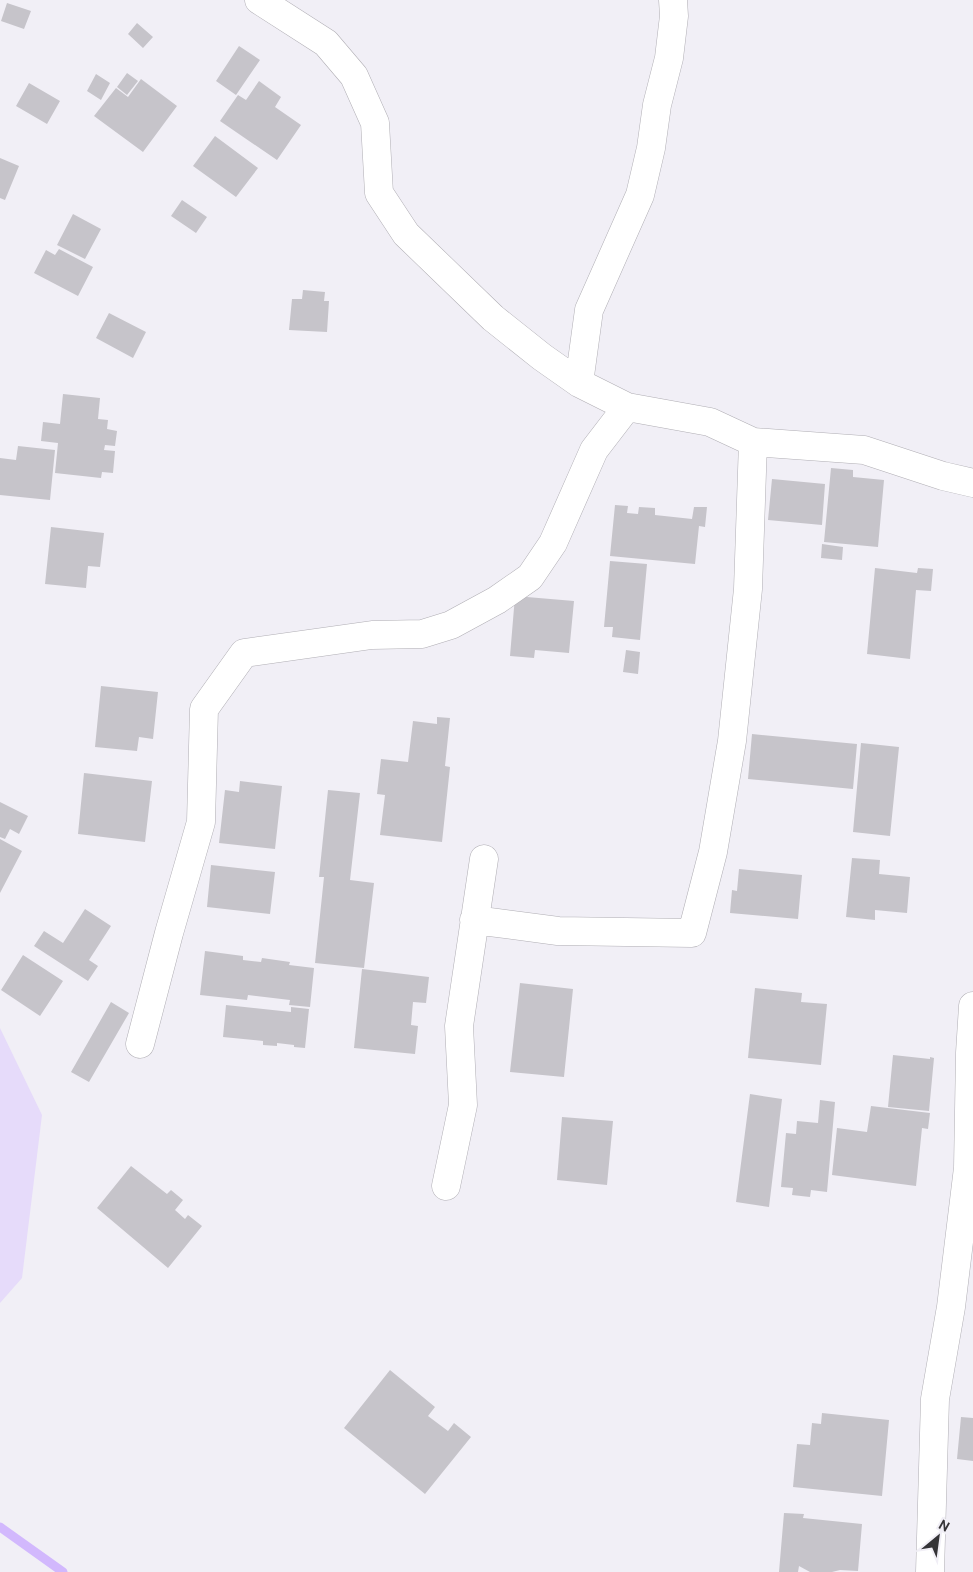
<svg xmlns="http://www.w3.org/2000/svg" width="973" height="1572" font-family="Cabin,sans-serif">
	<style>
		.green { fill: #e6dbfa }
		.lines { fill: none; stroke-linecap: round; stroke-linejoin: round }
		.stream { stroke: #d2b8fd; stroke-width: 9 }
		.building { fill: #c6c4ca }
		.minor-casing { stroke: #b0aeb4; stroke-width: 29 }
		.minor { stroke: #fff; stroke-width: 28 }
	</style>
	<rect width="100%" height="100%" fill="#f1eff6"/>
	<path class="green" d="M 0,1028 L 42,1115 L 22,1278 L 0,1303 Z"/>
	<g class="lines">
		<path class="stream" d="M 0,1527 L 63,1572"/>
	</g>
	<path class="building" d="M 7,3 L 31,11 L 24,29 L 1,21 Z
		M 137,23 L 153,37 L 143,48 L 128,34 Z
		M 239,46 L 260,60 L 236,95 L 216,81 Z
		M 127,73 L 138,81 L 127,95 L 117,87 Z
		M 96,74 L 110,83 L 101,100 L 87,91 Z
		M 141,79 L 177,106 L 143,152 L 94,116 L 116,88 L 128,97 Z
		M 259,81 L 281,97 L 275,107 L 301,125 L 277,160 L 220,121 L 238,95 L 246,100 Z
		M 29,83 L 60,101 L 47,124 L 16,106 Z
		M 215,136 L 258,168 L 236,197 L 193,166 Z
		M 0,158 L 19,166 L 5,200 L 0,198 Z
		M 182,200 L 207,217 L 196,233 L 171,216 Z
		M 73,214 L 101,229 L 85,259 L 57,245 Z
		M 59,249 L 93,267 L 78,296 L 34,273 L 46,250 L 55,255 Z
		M 303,290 L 325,292 L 324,301 L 329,301 L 327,332 L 289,330 L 292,299 L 302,299 Z
		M 109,313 L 146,332 L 133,358 L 96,338 Z
		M 63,394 L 100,398 L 98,419 L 108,420 L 107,429 L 117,431 L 115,446 L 105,445 L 104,450 L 115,451 L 113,473 L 102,472 L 101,478 L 55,473 L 58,443 L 41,441 L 43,422 L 60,424 Z
		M 18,446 L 55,450 L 50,500 L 0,495 L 0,458 L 16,460 Z
		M 831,468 L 853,470 L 853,477 L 884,480 L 878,547 L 824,542 Z
		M 772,479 L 825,484 L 822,525 L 768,520 Z
		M 615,505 L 628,506 L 627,513 L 638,514 L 639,507 L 655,508 L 655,515 L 692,519 L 694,507 L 707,507 L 705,527 L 699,526 L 695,564 L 610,556 Z
		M 51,527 L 104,533 L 100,567 L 88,566 L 86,588 L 45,584 Z
		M 822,544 L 843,547 L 842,560 L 821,558 Z
		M 610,561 L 647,564 L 640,640 L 612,637 L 613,627 L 604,627 Z
		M 875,568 L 917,573 L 918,568 L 933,569 L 931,591 L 916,590 L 910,659 L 867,654 Z
		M 515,596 L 574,601 L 569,653 L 535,650 L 534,658 L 510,656 Z
		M 626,650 L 640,652 L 638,674 L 623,672 Z
		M 101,686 L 158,692 L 153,739 L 139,737 L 137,751 L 95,747 Z
		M 437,717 L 450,718 L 445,766 L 450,767 L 442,842 L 380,835 L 385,795 L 377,794 L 381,759 L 408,762 L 413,721 L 437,724 Z
		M 752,734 L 857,744 L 853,789 L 748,779 Z
		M 861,743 L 899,747 L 890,836 L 853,832 Z
		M 84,773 L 152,781 L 145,842 L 78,834 Z
		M 240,781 L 282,786 L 275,849 L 219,843 L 225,790 L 239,792 Z
		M 328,790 L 360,793 L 350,880 L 374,883 L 364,968 L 315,963 L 324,877 L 319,877 Z
		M 0,802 L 28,816 L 19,834 L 10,829 L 5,839 L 0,837 Z
		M 0,839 L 22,851 L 0,893 Z
		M 852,858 L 880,860 L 879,874 L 910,877 L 907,913 L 875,910 L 875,920 L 846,917 Z
		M 211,865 L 275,872 L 270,914 L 207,907 Z
		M 739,869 L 802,875 L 798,919 L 730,913 L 732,890 L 737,891 Z
		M 85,909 L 111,926 L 89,960 L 98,966 L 88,981 L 34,946 L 44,931 L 63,943 Z
		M 205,951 L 243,956 L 243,960 L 261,962 L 262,958 L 290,962 L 289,965 L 314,968 L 310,1007 L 289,1005 L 290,1000 L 248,995 L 247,1000 L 200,995 Z
		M 23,955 L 63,981 L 40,1016 L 1,990 Z
		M 362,969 L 429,977 L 426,1003 L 413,1002 L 411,1025 L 418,1026 L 415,1054 L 354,1048 Z
		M 520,983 L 573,989 L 564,1077 L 510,1072 Z
		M 755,988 L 802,993 L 801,1002 L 827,1004 L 821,1065 L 748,1058 Z
		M 111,1002 L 129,1013 L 89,1082 L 71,1072 Z
		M 226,1005 L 291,1012 L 291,1007 L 309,1009 L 305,1048 L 294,1047 L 294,1045 L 277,1043 L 277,1046 L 263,1045 L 263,1041 L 223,1037 Z
		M 893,1055 L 930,1059 L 930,1057 L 934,1058 L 929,1111 L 888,1107 Z
		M 750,1094 L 782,1099 L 769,1207 L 736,1202 Z
		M 820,1100 L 835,1102 L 827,1192 L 811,1190 L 810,1197 L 792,1195 L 793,1188 L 781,1187 L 786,1133 L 796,1134 L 797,1121 L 818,1123 Z
		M 871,1106 L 930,1113 L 928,1129 L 922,1128 L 916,1186 L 832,1175 L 837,1128 L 867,1132 Z
		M 562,1117 L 613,1121 L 607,1185 L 557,1180 Z
		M 131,1166 L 167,1194 L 171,1190 L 183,1200 L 175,1210 L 185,1219 L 188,1215 L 202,1226 L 168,1268 L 97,1208 Z
		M 390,1370 L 435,1407 L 428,1416 L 448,1431 L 454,1423 L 471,1437 L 425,1494 L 344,1428 Z
		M 822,1413 L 889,1420 L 882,1496 L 793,1487 L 797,1444 L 810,1445 L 812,1423 L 821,1424 Z
		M 961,1417 L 973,1418 L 973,1461 L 957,1459 Z
		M 784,1513 L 804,1514 L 803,1518 L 862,1524 L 858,1571 L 840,1570 L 832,1572 L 810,1572 L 799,1566 L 798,1572 L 779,1572 Z"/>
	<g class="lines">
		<defs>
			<path id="minor" d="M 259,0 L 326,43 L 354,76 L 375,123 L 379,193 L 406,234 L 493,318 L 542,357 L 579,383 L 627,407 L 710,422 L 753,442 L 864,450 L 943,476 L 973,483
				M 579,383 L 589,310 L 640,195 L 651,148 L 657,105 L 669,58 L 674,16 L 673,0
				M 474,920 L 558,931 L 692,933 L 713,852 L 732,741 L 748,589 L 753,442
				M 140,1044 L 169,933 L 201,822 L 204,709 L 244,653 L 372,635 L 422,634 L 451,625 L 497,600 L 530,577 L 553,543 L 594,450 L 627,407
				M 446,1186 L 463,1105 L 459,1026 L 484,859
				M 930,1572 L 935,1399 L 951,1307 L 968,1168 L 970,1053 L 973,1006"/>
		</defs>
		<use href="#minor" class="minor-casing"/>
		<use href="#minor" class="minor"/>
	</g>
	<g transform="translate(938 1537) rotate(29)" stroke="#f1eff6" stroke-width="4" paint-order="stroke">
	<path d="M0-4L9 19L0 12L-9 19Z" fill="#343336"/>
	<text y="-8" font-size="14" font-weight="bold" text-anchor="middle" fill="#343336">N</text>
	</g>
</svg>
